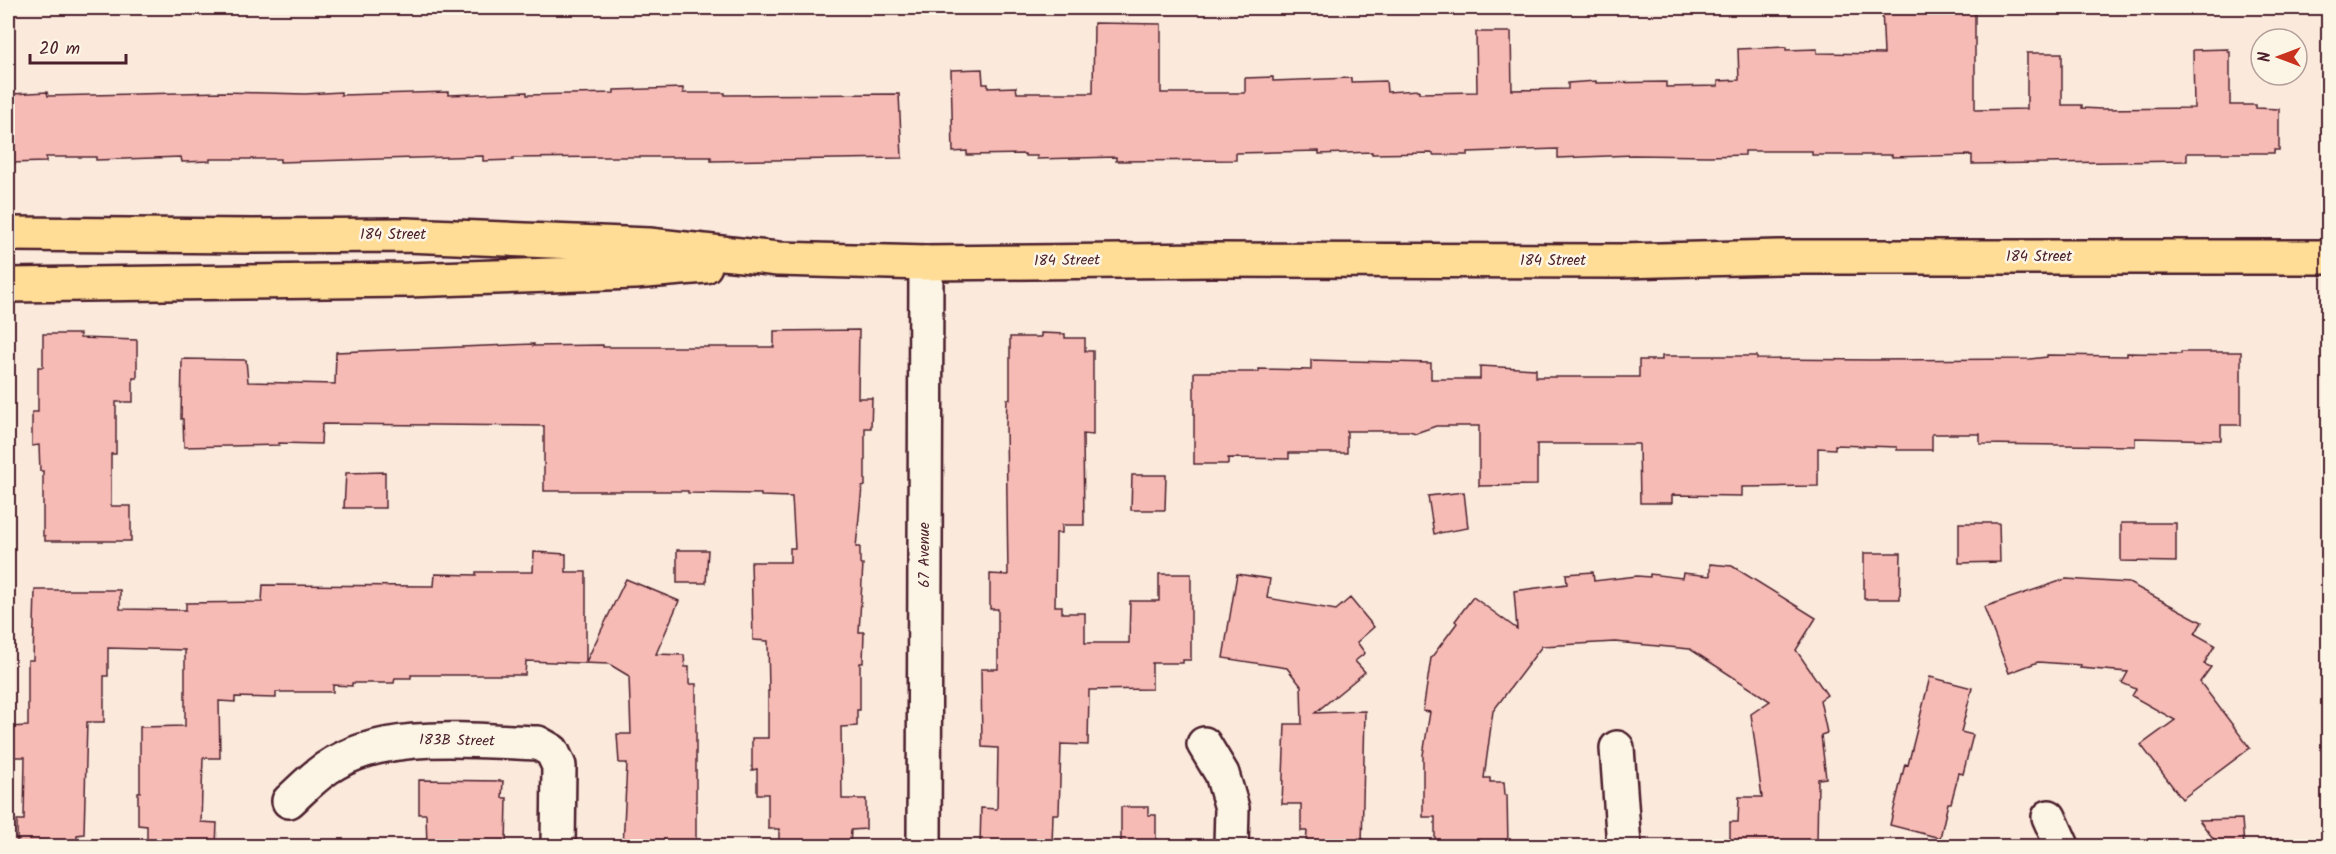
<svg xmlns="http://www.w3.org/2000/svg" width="2336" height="854" font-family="Kalam,sans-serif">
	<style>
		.building { fill: #f7bbb6; stroke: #4a1f2b; stroke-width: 1.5 }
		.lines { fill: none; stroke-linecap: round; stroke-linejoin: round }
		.minor-casing { stroke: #4a1f2b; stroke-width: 38 }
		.major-casing { stroke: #4a1f2b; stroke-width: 38 }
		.minor { stroke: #fcf5e5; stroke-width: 33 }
		.major { stroke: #ffdd96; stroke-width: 33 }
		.labels { text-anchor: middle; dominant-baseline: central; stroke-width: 5; stroke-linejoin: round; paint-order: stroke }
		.street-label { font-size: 15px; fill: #4a1f2b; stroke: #fcf5e5 }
	</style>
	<rect width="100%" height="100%" fill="#fbe9dc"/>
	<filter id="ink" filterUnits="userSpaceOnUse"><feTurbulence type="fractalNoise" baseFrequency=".0167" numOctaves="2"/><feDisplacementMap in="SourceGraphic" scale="12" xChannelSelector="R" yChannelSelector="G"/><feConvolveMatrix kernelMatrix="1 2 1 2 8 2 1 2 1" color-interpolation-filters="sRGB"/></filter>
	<g filter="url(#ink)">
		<path class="building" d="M 1882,8 L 1975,8 L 1975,110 L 2027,109 L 2027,53 L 2062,53 L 2062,105 L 2082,105 L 2082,108 L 2101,109 L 2194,108 L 2193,50 L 2228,49 L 2228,52 L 2230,52 L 2230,105 L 2256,105 L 2256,108 L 2279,109 L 2279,150 L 2274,150 L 2274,153 L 2187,153 L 2187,161 L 1972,164 L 1972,155 L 1892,157 L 1892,155 L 1812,155 L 1812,151 L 1745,151 L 1745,155 L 1709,156 L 1633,155 L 1558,158 L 1558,149 L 1468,152 L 1468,155 L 1433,155 L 1433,153 L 1372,154 L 1372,152 L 1319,154 L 1319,151 L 1236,153 L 1236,160 L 1116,161 L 1116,157 L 1037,159 L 1037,156 L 1025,156 L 1025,154 L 967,155 L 967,151 L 953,152 L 951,70 L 982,69 L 983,84 L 988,84 L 988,88 L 1016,87 L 1017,93 L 1093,93 L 1094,23 L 1161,24 L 1161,93 L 1245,93 L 1245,78 L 1273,77 L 1273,81 L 1351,78 L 1351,82 L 1386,81 L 1387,92 L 1419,90 L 1419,93 L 1477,92 L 1476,32 L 1511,32 L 1512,90 L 1568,89 L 1568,83 L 1596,81 L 1596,83 L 1666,82 L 1666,87 L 1718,86 L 1718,81 L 1739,80 L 1738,49 L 1786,47 L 1786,50 L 1817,49 L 1817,53 L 1884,54 Z
			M 683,88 L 683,93 L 725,93 L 725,95 L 899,94 L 902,158 L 711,161 L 711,157 L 608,157 L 513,158 L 513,160 L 483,161 L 483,156 L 280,162 L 280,159 L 210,159 L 210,161 L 182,162 L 181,157 L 96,160 L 96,157 L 46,157 L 46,162 L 8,163 L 8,113 L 13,113 L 12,94 L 47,92 L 48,96 L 223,92 L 305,94 L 341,92 L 341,95 L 448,92 L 448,95 L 527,92 L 527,95 L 614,93 L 614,90 Z
			M 859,330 L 858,398 L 872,398 L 871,428 L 865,428 L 865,486 L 862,487 L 856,547 L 860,547 L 860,564 L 863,564 L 859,632 L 864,632 L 863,663 L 860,663 L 860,710 L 857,710 L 857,726 L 841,727 L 842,799 L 866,799 L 866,829 L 851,830 L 850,846 L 779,846 L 779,829 L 768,829 L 768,794 L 757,794 L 757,769 L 752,770 L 752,738 L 768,738 L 768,691 L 769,691 L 768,641 L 753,640 L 751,562 L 790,562 L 790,548 L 795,548 L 792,497 L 761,496 L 761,494 L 688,493 L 688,491 L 544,491 L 544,426 L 322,424 L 321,444 L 279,443 L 279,445 L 184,447 L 183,419 L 181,419 L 182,359 L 246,360 L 248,382 L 335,384 L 336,352 L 534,344 L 533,346 L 603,345 L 603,347 L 774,347 L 774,331 Z
			M 1041,333 L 1065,334 L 1065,338 L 1085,338 L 1085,351 L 1093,351 L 1093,435 L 1083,434 L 1084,525 L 1062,525 L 1062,533 L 1056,533 L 1055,606 L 1062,606 L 1062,613 L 1085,613 L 1085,643 L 1129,643 L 1130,601 L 1159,601 L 1159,574 L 1191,574 L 1191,660 L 1183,660 L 1183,663 L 1152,663 L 1152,689 L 1089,690 L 1088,745 L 1061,744 L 1059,814 L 1053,814 L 1052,845 L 980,845 L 981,808 L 997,809 L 998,748 L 982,747 L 981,669 L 998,669 L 998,609 L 990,609 L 990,574 L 1008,575 L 1006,425 L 1007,399 L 1010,399 L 1010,337 L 1041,337 Z
			M 43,334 L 80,334 L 80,338 L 137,340 L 137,378 L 133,378 L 133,402 L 116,402 L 116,454 L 111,454 L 111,506 L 131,506 L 131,541 L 45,541 L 45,536 L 43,536 L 43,471 L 40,471 L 39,445 L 32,446 L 32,412 L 38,412 L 38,367 L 43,367 Z
			M 2181,352 L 2241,352 L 2241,425 L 2221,425 L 2221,440 L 2135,438 L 2135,446 L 1980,444 L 1980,434 L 1932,434 L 1932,450 L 1897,450 L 1897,447 L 1835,445 L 1835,449 L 1818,448 L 1818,486 L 1742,487 L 1742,496 L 1672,495 L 1672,503 L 1640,503 L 1639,444 L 1537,444 L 1537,485 L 1479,486 L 1479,426 L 1436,426 L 1416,433 L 1409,431 L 1347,431 L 1347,453 L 1289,453 L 1289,459 L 1228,458 L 1228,464 L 1194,464 L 1194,372 L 1259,372 L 1259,369 L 1311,370 L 1311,360 L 1431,363 L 1431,379 L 1480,379 L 1480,366 L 1536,369 L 1536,377 L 1639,377 L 1639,360 L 1662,360 L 1662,356 L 1757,356 L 1757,359 L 1870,360 L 2030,359 L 2047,357 L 2047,355 L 2127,356 L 2127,353 L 2181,354 Z
			M 385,472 L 385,508 L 344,508 L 346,473 Z
			M 1132,475 L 1166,475 L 1165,510 L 1131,510 Z
			M 1464,492 L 1468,528 L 1434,534 L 1428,496 Z
			M 1959,523 L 1999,523 L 2000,562 L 1959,563 Z
			M 2121,523 L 2176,523 L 2176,562 L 2121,561 Z
			M 677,550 L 708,550 L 706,583 L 677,583 Z
			M 534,552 L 566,554 L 566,572 L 586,572 L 586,662 L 626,579 L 679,601 L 656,654 L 684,655 L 685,667 L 689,667 L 689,684 L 696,684 L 696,846 L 623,846 L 627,763 L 619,763 L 617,734 L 631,734 L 629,676 L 609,664 L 526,661 L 525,675 L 411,675 L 411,678 L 395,678 L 394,683 L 352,683 L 352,686 L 333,685 L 333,692 L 276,692 L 276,698 L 235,697 L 235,702 L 219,701 L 220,758 L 203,758 L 201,822 L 217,823 L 216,846 L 147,846 L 147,826 L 138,825 L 138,792 L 140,792 L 140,727 L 185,726 L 185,650 L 108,648 L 108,676 L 104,676 L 104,722 L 87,722 L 84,834 L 77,835 L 77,846 L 17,846 L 17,820 L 24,820 L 25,757 L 8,757 L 8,727 L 28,726 L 28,660 L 33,660 L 35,590 L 120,590 L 120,609 L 186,610 L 186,603 L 262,602 L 263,585 L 434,586 L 435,574 L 476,575 L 476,572 L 533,572 Z
			M 1864,553 L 1901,553 L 1900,599 L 1864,599 Z
			M 1710,564 L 1732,566 L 1816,618 L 1796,650 L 1827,695 L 1820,700 L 1827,733 L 1821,735 L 1826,778 L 1818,779 L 1817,846 L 1730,846 L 1730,822 L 1738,822 L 1739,797 L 1762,797 L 1751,714 L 1770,701 L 1690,649 L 1615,642 L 1542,646 L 1493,711 L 1484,778 L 1490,778 L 1490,782 L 1504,782 L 1505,795 L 1507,795 L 1508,845 L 1435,844 L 1435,817 L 1423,817 L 1423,755 L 1430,712 L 1423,711 L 1431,658 L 1457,623 L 1455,621 L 1473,597 L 1517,629 L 1514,591 L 1567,584 L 1566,574 L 1593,572 L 1594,581 L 1637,576 L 1650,577 L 1650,574 L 1682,578 L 1683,573 L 1710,576 Z
			M 1237,574 L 1270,579 L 1267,598 L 1336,610 L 1350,598 L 1374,627 L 1357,642 L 1365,653 L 1355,661 L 1365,672 L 1315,713 L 1365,711 L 1362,846 L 1306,846 L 1307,831 L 1301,831 L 1301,804 L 1282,804 L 1285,724 L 1302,724 L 1301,686 L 1287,668 L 1223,658 Z
			M 2066,579 L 2129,583 L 2202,622 L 2195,634 L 2215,645 L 2204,664 L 2211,667 L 2200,682 L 2250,748 L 2182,799 L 2141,745 L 2175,720 L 2132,696 L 2136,689 L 2122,683 L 2128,672 L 2080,668 L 2081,665 L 2038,662 L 2009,673 L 1984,607 Z
			M 1930,677 L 1972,688 L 1961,732 L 1973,735 L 1963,774 L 1959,773 L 1951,803 L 1948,803 L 1940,838 L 1890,825 L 1905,764 L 1908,765 Z
			M 419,780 L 503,781 L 502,798 L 507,798 L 506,846 L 427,846 L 426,814 L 419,814 Z
			M 1121,807 L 1148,807 L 1148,815 L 1156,815 L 1156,846 L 1121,846 Z
			M 2242,819 L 2244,846 L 2219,846 L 2199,820 Z"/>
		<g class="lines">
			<defs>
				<path id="minor" d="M 1204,744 L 1222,774 L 1232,808 L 1231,846
					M 1617,748 L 1624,846
					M 289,801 C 302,789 313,777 327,768 C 383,729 473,741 538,743 L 552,751 L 559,766 L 558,846
					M 2049,817 L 2062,846
					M 924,846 L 926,263"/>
				<path id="major" d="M 8,234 L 252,236 L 406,235 L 649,245 L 778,259 L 926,263 L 1212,260 L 1621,261 L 1779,257 L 2328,257
					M 8,285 L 408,280 L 635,272 L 705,266"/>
			</defs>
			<use href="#minor" class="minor-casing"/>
			<use href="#major" class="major-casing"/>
			<use href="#minor" class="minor"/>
			<use href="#major" class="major"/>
		</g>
	</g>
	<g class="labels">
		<g class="street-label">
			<text x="393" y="235">184 Street</text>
			<text x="2039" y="257">184 Street</text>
			<text transform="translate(1067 261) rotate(-1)">184 Street</text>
			<text x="1553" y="261">184 Street</text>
			<text transform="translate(925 555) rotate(-90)">67 Avenue</text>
			<text transform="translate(457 741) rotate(1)">183B Street</text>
		</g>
	</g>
	<rect width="2336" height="854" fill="none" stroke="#fcf5e5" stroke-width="30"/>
	<rect x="15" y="15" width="2306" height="824" fill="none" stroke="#4a1f2b" stroke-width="2" filter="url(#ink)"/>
	<g transform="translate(2279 57) rotate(270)"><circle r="28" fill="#fcf5e5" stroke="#b59f9b" stroke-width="1.5"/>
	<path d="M0-4.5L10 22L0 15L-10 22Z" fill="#c8321e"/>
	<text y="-9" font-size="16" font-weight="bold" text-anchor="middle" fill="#4a1f2b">N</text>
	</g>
	<path d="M30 54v9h96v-9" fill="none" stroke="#4a1f2b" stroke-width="3"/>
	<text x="39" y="54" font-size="18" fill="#4a1f2b" stroke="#fcf5e5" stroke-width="4.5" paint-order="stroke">20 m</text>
</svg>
